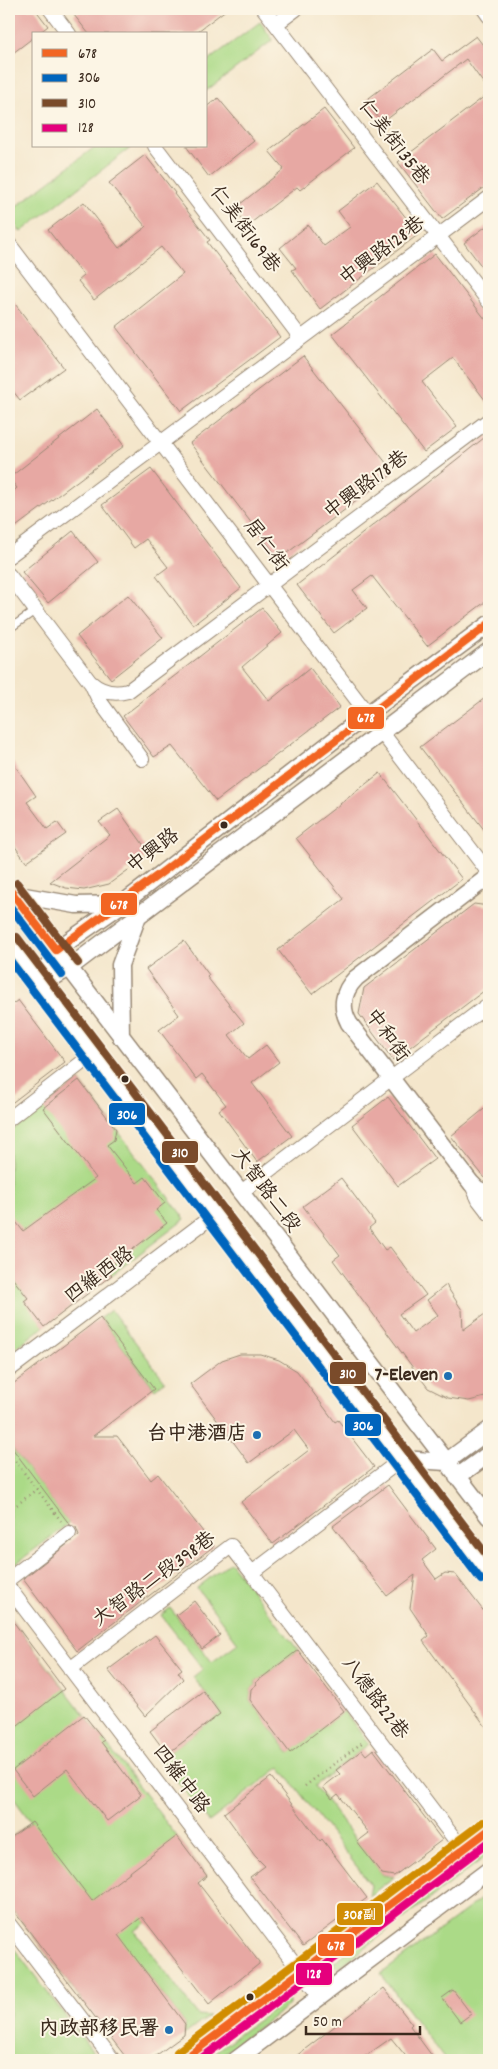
<svg xmlns="http://www.w3.org/2000/svg" width="498" height="2069" font-family="Dekko,'LXGW WenKai TC',sans-serif">
	<style>
		.green { fill: #abda87; stroke: #738252 }
		.building { fill: #e7a8a3 }
		.lines { fill: none; stroke-linecap: round; stroke-linejoin: round }
		.service-casing { stroke: #988874; stroke-width: 9 }
		.minor-casing { stroke: #988874; stroke-width: 16 }
		.tertiary-casing { stroke: #988874; stroke-width: 19 }
		.path { stroke: #988874; stroke-width: 2.5; stroke-dasharray: 1 4; stroke-linecap: butt }
		.service { stroke: #fff; stroke-width: 7 }
		.minor { stroke: #fff; stroke-width: 14 }
		.tertiary { stroke: #fff; stroke-width: 16 }
		.bus-1-casing { stroke: #fcf5e5; stroke-width: 11 }
		.bus-2-casing { stroke: #fcf5e5; stroke-width: 11 }
		.bus-3-casing { stroke: #fcf5e5; stroke-width: 11 }
		.bus-4-casing { stroke: #fcf5e5; stroke-width: 11 }
		.bus-5-casing { stroke: #fcf5e5; stroke-width: 11 }
		.bus-1 { stroke: #f26522; stroke-width: 8 }
		.bus-2 { stroke: #0065bd; stroke-width: 8 }
		.bus-3 { stroke: #7a4b2a; stroke-width: 8 }
		.bus-4 { stroke: #e5007d; stroke-width: 8 }
		.bus-5 { stroke: #d18d06; stroke-width: 8 }
		.bus-dot { fill: #3b2a1e; stroke: #fcf5e5; stroke-width: 2 }
		.poi-dot { fill: #1f6fb2; stroke: #fcf5e5; stroke-width: 2 }
		.labels { text-anchor: middle; dominant-baseline: central; stroke-width: 4; stroke-linejoin: round; paint-order: stroke }
		.street-label { font-size: 20px; fill: #3b2a1e; stroke: #fcf5e5 }
		.poi-label { font-size: 20px; font-weight: bold; fill: #3b2a1e; stroke: #fcf5e5; text-anchor: end }
		.line-badge { stroke: #fcf5e5; stroke-width: 2 }
		.badge-label { font-size: 14px; text-anchor: middle; font-weight: bold; fill: #fff }
	</style>
	<rect width="100%" height="100%" fill="#fcf5e5"/>
	<filter id="ink" filterUnits="userSpaceOnUse"><feTurbulence type="fractalNoise" baseFrequency=".02" numOctaves="2"/><feDisplacementMap in="SourceGraphic" scale="10" xChannelSelector="R" yChannelSelector="G"/><feConvolveMatrix kernelMatrix="1 2 1 2 8 2 1 2 1" color-interpolation-filters="sRGB"/></filter>
	<filter id="wash" filterUnits="userSpaceOnUse"><feTurbulence type="fractalNoise" baseFrequency=".0096" numOctaves="4" result="noise"/><feDisplacementMap in="SourceGraphic" scale="20" xChannelSelector="R" yChannelSelector="G"/><feGaussianBlur stdDeviation="1.12" result="paint"/><feColorMatrix in="noise" values="0 0 0 0 0 0 0 0 0 0 0 0 0 0 0 0 0 1.4 0 .05"/><feComposite in="paint" operator="in"/></filter>
	<g filter="url(#wash)">
		<rect width="100%" height="100%" fill="#f4e6cb"/>
		<path class="green" d="M 260,22 L 273,40 L 206,91 L 206,62 Z
			M 96,146 L 133,146 L 21,232 L 9,216 L 9,212 Z
			M 79,1080 L 185,1219 L 9,1353 L 9,1133 Z
			M 111,1310 L 165,1381 L 155,1389 L 100,1318 Z
			M 9,1444 L 69,1523 L 13,1566 L 9,1561 Z
			M 230,1562 L 298,1650 L 255,1683 L 257,1684 L 251,1689 L 250,1700 L 289,1753 L 344,1711 L 369,1744 L 315,1786 L 383,1875 L 394,1877 L 369,1896 L 371,1885 L 280,1767 L 209,1822 L 160,1759 L 221,1713 L 193,1677 L 203,1669 L 161,1615 L 170,1608 L 212,1662 L 238,1643 L 197,1588 Z
			M 9,1616 L 207,1876 L 135,1931 L 198,2015 L 209,2016 L 184,2035 L 185,2024 L 135,1958 L 81,1999 L 9,1905 L 9,1839 L 31,1822 L 9,1792 Z
			M 489,1846 L 489,1854 L 338,1968 L 333,1966 L 334,1962 Z
			M 489,1893 L 489,2060 L 445,2060 L 381,1974 Z
			M 9,1942 L 19,1955 L 99,2060 L 9,2060 Z
			M 285,2000 L 289,2000 L 289,2005 L 215,2060 L 204,2060 Z"/>
		<g id="blocks">
			<path class="building" d="M 9,9 L 35,9 L 48,26 L 38,34 L 34,34 L 34,37 L 9,56 Z
				M 82,9 L 227,9 L 194,34 L 89,34 L 74,15 Z
				M 476,36 L 489,53 L 489,91 L 466,59 L 382,123 L 365,101 L 433,49 L 442,61 Z
				M 489,93 L 489,184 L 442,219 L 398,162 Z
				M 218,98 L 254,141 L 209,177 L 186,146 L 206,146 L 206,107 Z
				M 324,109 L 354,148 L 300,190 L 297,187 L 247,226 L 234,209 L 284,169 L 269,151 Z
				M 145,155 L 175,193 L 174,194 L 210,240 L 207,242 L 280,337 L 181,411 L 116,327 L 183,274 L 161,247 L 94,300 L 78,281 L 84,276 L 48,230 L 84,202 L 119,248 L 146,227 L 109,183 Z
				M 377,181 L 419,234 L 320,309 L 292,270 L 296,268 L 280,248 L 308,225 L 324,246 L 350,227 L 338,211 Z
				M 489,224 L 489,276 L 464,243 Z
				M 435,254 L 489,324 L 489,405 L 453,358 L 422,382 L 457,427 L 424,452 L 332,334 Z
				M 9,296 L 64,368 L 20,400 L 9,386 Z
				M 303,356 L 394,473 L 279,559 L 190,443 Z
				M 97,409 L 124,446 L 9,532 L 9,495 L 17,488 L 9,478 Z
				M 489,434 L 489,599 L 427,646 L 372,576 L 353,590 L 367,608 L 334,633 L 297,585 Z
				M 151,469 L 241,588 L 193,625 L 156,576 L 168,567 L 146,539 L 134,548 L 102,505 Z
				M 73,531 L 98,562 L 48,603 L 22,572 Z
				M 128,595 L 163,638 L 111,679 L 77,636 Z
				M 262,608 L 282,633 L 242,667 L 269,701 L 310,668 L 340,707 L 216,801 L 172,746 L 154,757 L 123,716 Z
				M 489,695 L 489,836 L 420,747 Z
				M 9,757 L 36,796 L 27,802 L 47,829 L 57,822 L 66,834 L 26,862 L 9,838 Z
				M 380,773 L 462,879 L 312,994 L 278,950 L 344,899 L 296,838 Z
				M 118,809 L 150,854 L 109,884 L 84,890 L 66,888 L 50,882 L 110,835 L 99,822 Z
				M 474,904 L 489,906 L 489,987 L 393,1060 L 359,1014 L 364,988 Z
				M 184,941 L 209,975 L 207,977 L 244,1023 L 229,1035 L 248,1059 L 266,1045 L 279,1062 L 252,1083 L 292,1136 L 257,1162 L 219,1110 L 226,1105 L 202,1074 L 196,1079 L 159,1030 L 179,1015 L 146,969 Z
				M 18,1000 L 65,1062 L 9,1105 L 9,1007 Z
				M 79,1080 L 116,1129 L 114,1140 L 107,1145 L 137,1183 L 145,1177 L 165,1203 L 156,1210 L 167,1223 L 107,1269 L 112,1275 L 44,1327 L 24,1301 L 28,1298 L 9,1274 L 9,1213 L 23,1231 L 96,1178 L 43,1108 Z
				M 388,1097 L 435,1159 L 398,1186 L 352,1125 Z
				M 489,1105 L 489,1183 L 451,1136 Z
				M 341,1178 L 375,1223 L 369,1228 L 385,1250 L 390,1247 L 426,1295 L 399,1314 L 413,1333 L 438,1315 L 427,1300 L 446,1285 L 462,1310 L 463,1330 L 489,1311 L 489,1396 L 469,1401 L 448,1398 L 428,1388 L 333,1260 L 340,1255 L 303,1206 Z
				M 100,1318 L 154,1389 L 93,1436 L 117,1436 L 151,1480 L 158,1474 L 214,1546 L 77,1651 L 23,1579 L 79,1535 L 76,1527 L 70,1525 L 9,1444 L 9,1387 Z
				M 240,1354 L 260,1354 L 279,1360 L 297,1371 L 335,1422 L 338,1420 L 374,1467 L 273,1544 L 241,1502 L 309,1450 L 294,1430 L 249,1463 L 190,1384 L 222,1360 Z
				M 388,1485 L 436,1549 L 422,1560 L 436,1579 L 445,1573 L 455,1574 L 489,1618 L 489,1731 L 423,1641 L 429,1636 L 410,1608 L 415,1575 L 387,1596 L 333,1526 Z
				M 194,1601 L 220,1635 L 202,1649 L 176,1615 Z
				M 9,1616 L 64,1689 L 9,1732 Z
				M 155,1635 L 182,1669 L 178,1672 L 183,1679 L 145,1716 L 108,1670 Z
				M 298,1650 L 344,1711 L 290,1753 L 250,1700 L 251,1689 L 257,1684 L 255,1683 Z
				M 203,1691 L 220,1714 L 167,1754 L 150,1731 Z
				M 84,1715 L 104,1740 L 101,1742 L 141,1795 L 107,1821 L 67,1769 L 33,1796 L 13,1770 Z
				M 373,1749 L 442,1840 L 394,1876 L 382,1874 L 357,1842 L 369,1833 L 338,1794 L 332,1799 L 323,1787 L 340,1774 L 336,1770 L 362,1750 L 366,1755 Z
				M 271,1777 L 320,1841 L 322,1839 L 367,1898 L 303,1946 L 250,1877 L 265,1866 L 255,1856 L 224,1813 Z
				M 32,1822 L 92,1901 L 177,1836 L 207,1876 L 198,1883 L 259,1962 L 259,1964 L 209,2004 L 142,1917 L 118,1935 L 185,2024 L 184,2035 L 150,2060 L 128,2060 L 9,1905 L 9,1839 Z
				M 384,1988 L 412,2024 L 410,2026 L 435,2060 L 409,2060 L 391,2038 L 360,2060 L 291,2060 Z
				M 453,1990 L 471,2014 L 460,2022 L 442,1998 Z"/>
		</g>
	</g>
	<g filter="url(#ink)">
		<use href="#blocks" fill-opacity="0" stroke="#988874" stroke-width="1"/>
		<g class="lines">
			<defs>
				<path id="service" d="M 9,629 L 36,610"/>
				<path id="minor" d="M 50,9 L 69,34
					M 264,9 L 489,302
					M 484,9 L 489,16
					M 276,24 L 296,9
					M 155,146 L 301,338
					M 9,244 L 489,873
					M 9,556 L 489,198
					M 9,575 L 90,682 C 101,692 113,695 128,691 L 489,420
					M 91,683 L 99,700 L 142,759
					M 9,1119 L 93,1054
					M 471,1183 L 479,1200 L 489,1213
					M 240,1193 L 489,1004
					M 9,1370 L 215,1214
					M 252,1573 L 463,1850
					M 9,1579 L 69,1533
					M 9,1588 L 320,1997
					M 70,1669 L 231,1546 L 252,1573 L 402,1459
					M 9,1924 L 113,2060"/>
				<path id="tertiary" d="M 489,876 L 356,978 C 343,991 340,1007 349,1023 L 471,1183 L 477,1189 L 489,1194
					M 9,889 L 489,1517
					M 13,894 L 76,905 L 122,904
					M 9,943 L 489,1574
					M 41,985 L 56,950 L 122,904 L 369,713 L 489,624
					M 41,985 L 69,968 L 489,651
					M 121,1037 L 120,965 L 138,916
					M 402,1459 L 446,1462 L 489,1430
					M 457,1477 L 489,1454
					M 183,2060 L 489,1830
					M 236,2060 L 489,1870"/>
			</defs>
			<use href="#service" class="service-casing"/>
			<use href="#minor" class="minor-casing"/>
			<use href="#tertiary" class="tertiary-casing"/>
			<path class="path" d="M 9,1453 L 61,1521
				M 9,1511 L 37,1489
				M 305,1786 L 363,1742"/>
			<use href="#service" class="service"/>
			<use href="#minor" class="minor"/>
			<use href="#tertiary" class="tertiary"/>
			<defs>
				<path id="bus-1" d="M 9,889 L 56,950 L 165,870 L 489,624
					M 183,2060 L 489,1830"/>
				<path id="bus-2" d="M 9,905 L 62,975
					M 9,959 L 481,1580"/>
				<path id="bus-3" d="M 17,883 L 78,963
					M 17,937 L 489,1558"/>
				<path id="bus-4" d="M 199,2060 L 489,1842"/>
				<path id="bus-5" d="M 177,2052 L 483,1822"/>
			</defs>
			<use href="#bus-1" class="bus-1-casing"/>
			<use href="#bus-2" class="bus-2-casing"/>
			<use href="#bus-3" class="bus-3-casing"/>
			<use href="#bus-4" class="bus-4-casing"/>
			<use href="#bus-5" class="bus-5-casing"/>
			<use href="#bus-1" class="bus-1"/>
			<use href="#bus-2" class="bus-2"/>
			<use href="#bus-3" class="bus-3"/>
			<use href="#bus-4" class="bus-4"/>
			<use href="#bus-5" class="bus-5"/>
		</g>
	</g>
	<g class="bus-dot">
		<circle cx="224" cy="825" r="4.5"/>
		<circle cx="125" cy="1079" r="4.5"/>
		<circle cx="250" cy="1997" r="4.5"/>
	</g>
	<g class="poi-dot">
		<circle cx="448" cy="1376" r="5"/>
		<circle cx="257" cy="1435" r="5"/>
		<circle cx="169" cy="2030" r="5"/>
	</g>
	<g class="labels">
		<g class="street-label">
			<text transform="translate(393 143) rotate(52)">仁美街135巷</text>
			<text transform="translate(244 230) rotate(53)">仁美街169巷</text>
			<text transform="translate(383 252) rotate(-37)">中興路128巷</text>
			<text transform="translate(367 486) rotate(-37)">中興路178巷</text>
			<text transform="translate(265 546) rotate(53)">居仁街</text>
			<text transform="translate(154 852) rotate(-38)">中興路</text>
			<text transform="translate(386 1036) rotate(54)">中和街</text>
			<text transform="translate(265 1191) rotate(53)">大智路二段</text>
			<text transform="translate(100 1276) rotate(-37)">四維西路</text>
			<text transform="translate(155 1580) rotate(-36)">大智路二段398巷</text>
			<text transform="translate(374 1699) rotate(53)">八德路22巷</text>
			<text transform="translate(180 1780) rotate(53)">四維中路</text>
		</g>
		<g class="poi-label">
			<text x="438" y="1376">7-Eleven</text>
			<text x="247" y="1435">台中港酒店</text>
			<text x="159" y="2030">內政部移民署</text>
		</g>
	</g>
	<g class="line-badge">
		<rect x="347" y="706" width="38" height="24" rx="5" fill="#f26522"/>
		<rect x="100" y="892" width="38" height="24" rx="5" fill="#f26522"/>
		<rect x="108" y="1102" width="38" height="24" rx="5" fill="#0065bd"/>
		<rect x="161" y="1140" width="38" height="24" rx="5" fill="#7a4b2a"/>
		<rect x="329" y="1361" width="38" height="24" rx="5" fill="#7a4b2a"/>
		<rect x="344" y="1413" width="38" height="24" rx="5" fill="#0065bd"/>
		<rect x="336" y="1902" width="48" height="24" rx="5" fill="#d18d06"/>
		<rect x="317" y="1933" width="38" height="24" rx="5" fill="#f26522"/>
		<rect x="295" y="1962" width="38" height="24" rx="5" fill="#e5007d"/>
	</g>
	<g class="badge-label">
		<text x="366" y="722">678</text>
		<text x="119" y="909">678</text>
		<text x="127" y="1119">306</text>
		<text x="180" y="1157">310</text>
		<text x="348" y="1378">310</text>
		<text x="363" y="1430">306</text>
		<text x="360" y="1919">308副</text>
		<text x="336" y="1950">678</text>
		<text x="314" y="1978">128</text>
	</g>
	<rect width="498" height="2069" fill="none" stroke="#fcf5e5" stroke-width="30"/>
	<rect x="32" y="32" width="175" height="115" fill="#fcf5e5" stroke="#afa495"/>
	<rect x="42" y="49" width="25" height="8" fill="#f26522" stroke="#afa495"/>
	<text x="78" y="58" font-size="15" fill="#3b2a1e">678</text>
	<rect x="42" y="74" width="25" height="8" fill="#0065bd" stroke="#afa495"/>
	<text x="78" y="82" font-size="15" fill="#3b2a1e">306</text>
	<rect x="42" y="99" width="25" height="8" fill="#7a4b2a" stroke="#afa495"/>
	<text x="78" y="108" font-size="15" fill="#3b2a1e">310</text>
	<rect x="42" y="124" width="25" height="8" fill="#e5007d" stroke="#afa495"/>
	<text x="78" y="132" font-size="15" fill="#3b2a1e">128</text>
	<path d="M306 2026v8h114v-8" fill="none" stroke="#3b2a1e" stroke-width="2.5"/>
	<text x="313" y="2026" font-size="15" fill="#3b2a1e" stroke="#fcf5e5" stroke-width="4" paint-order="stroke">50 m</text>
</svg>
